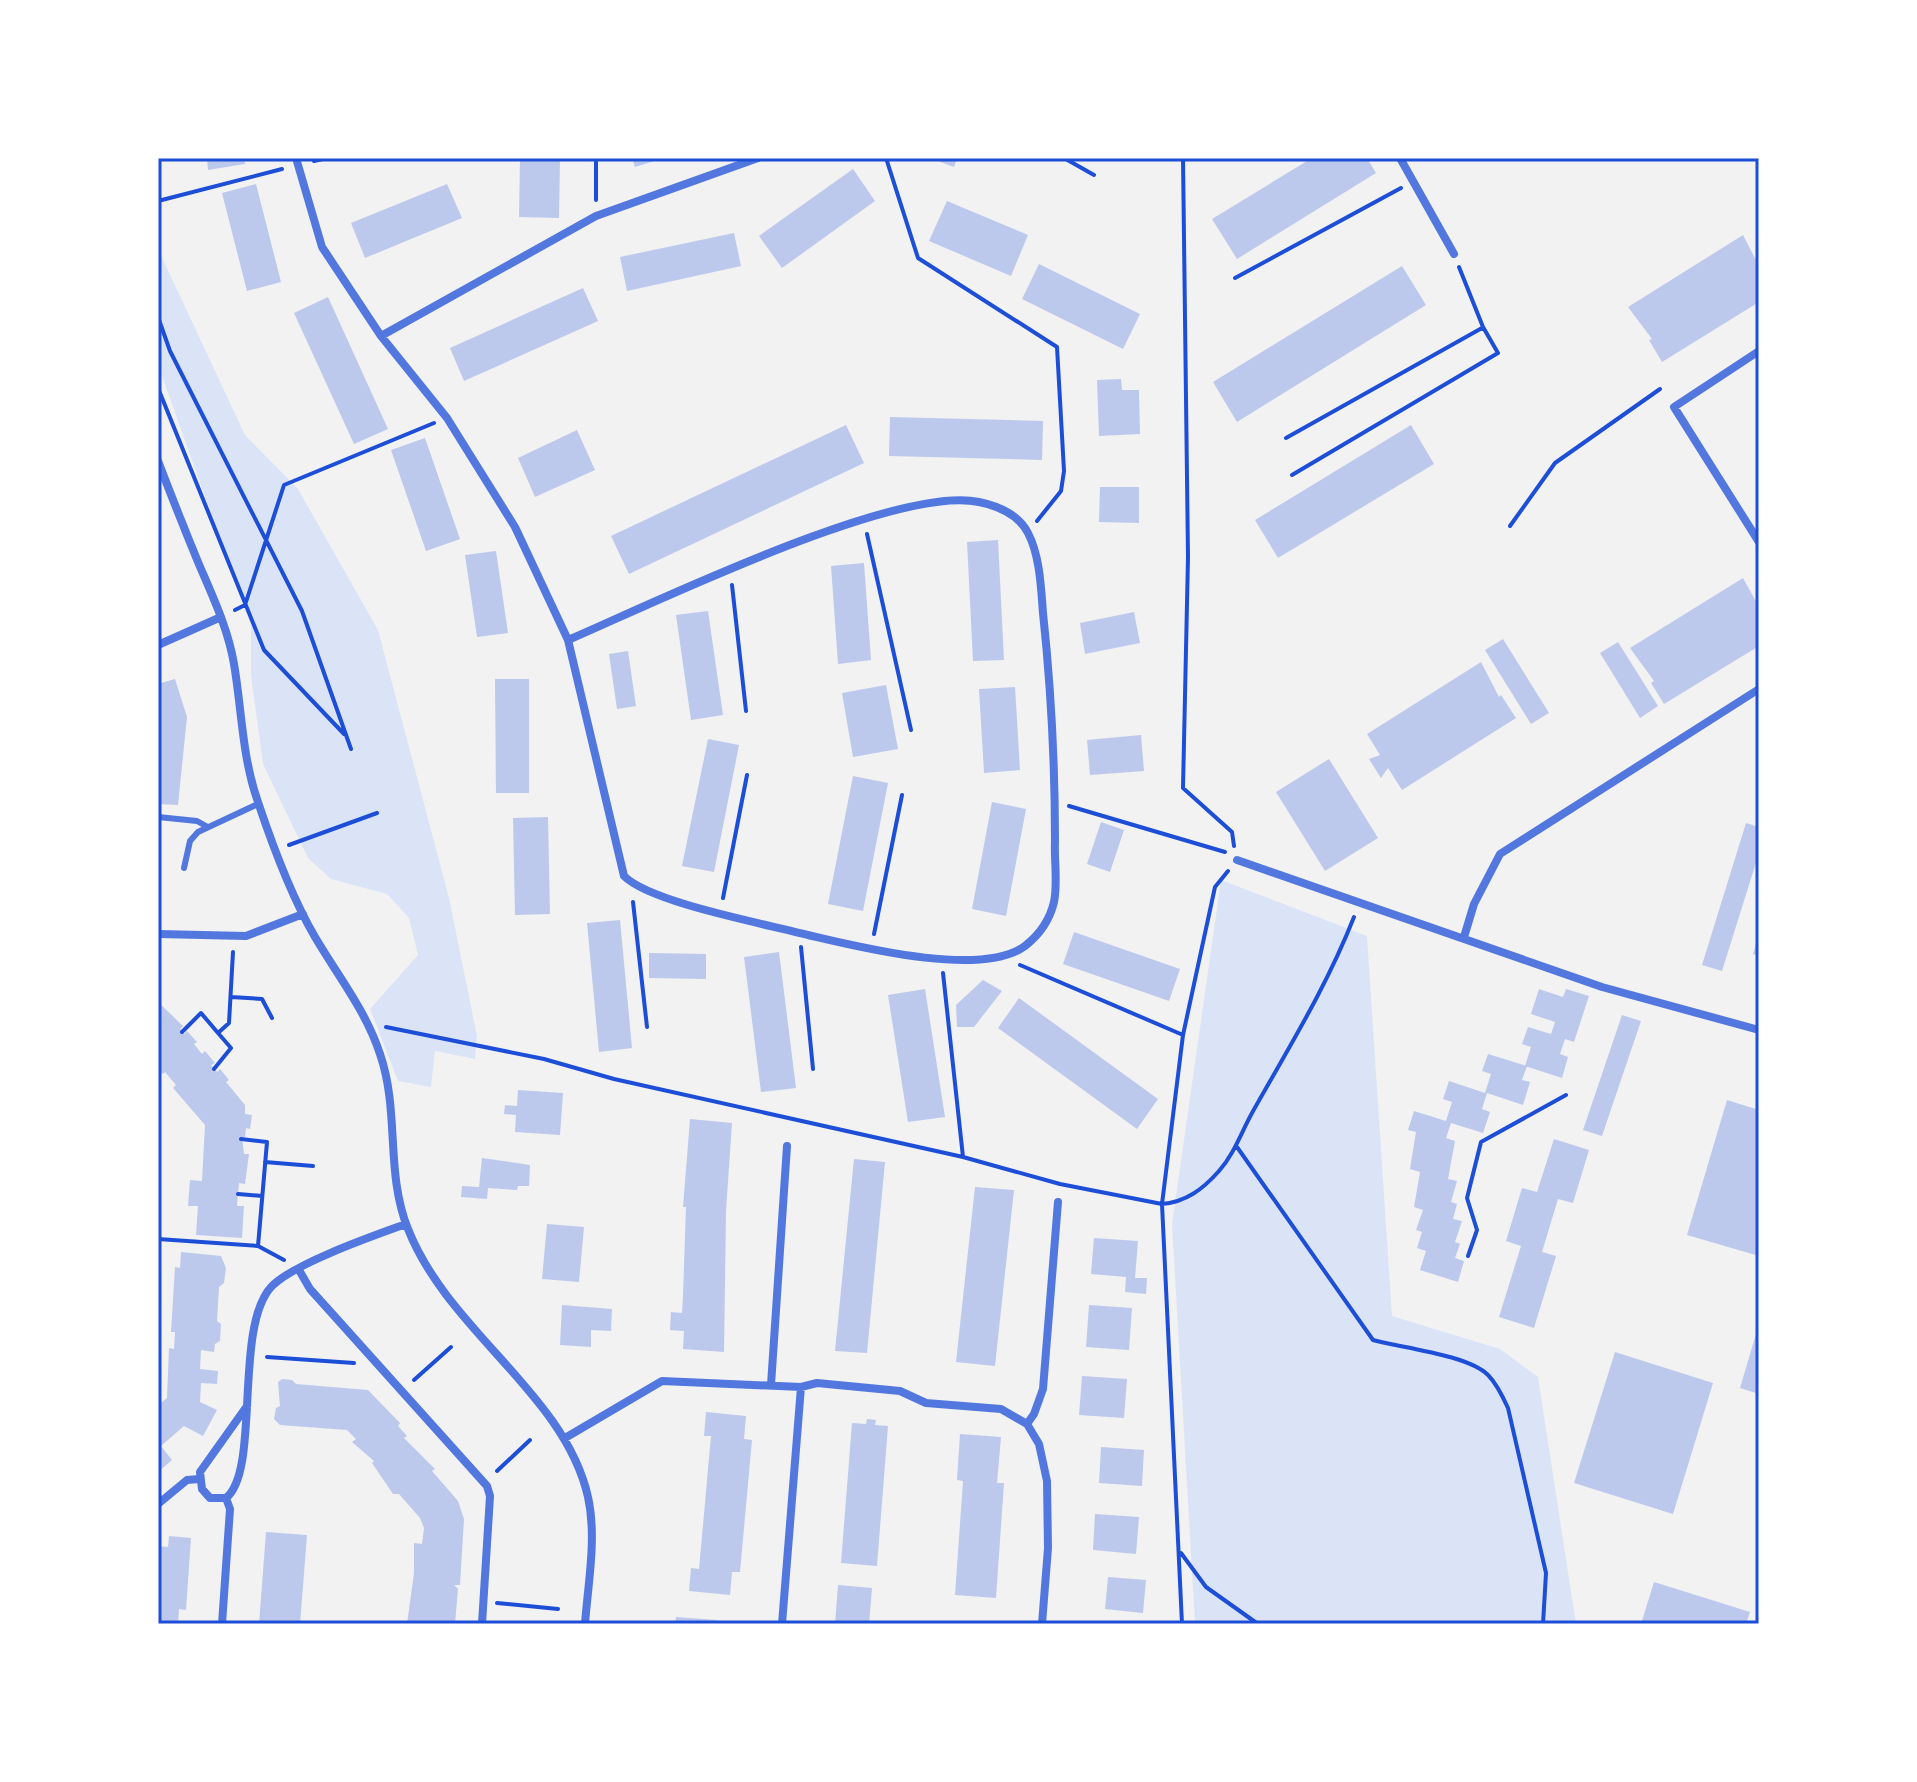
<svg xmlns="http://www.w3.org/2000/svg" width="1917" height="1782" font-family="Lato,sans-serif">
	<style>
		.green { fill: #dbe4f7 }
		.building { fill: #bdc9ec }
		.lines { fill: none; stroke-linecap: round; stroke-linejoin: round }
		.path { stroke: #1d4ed8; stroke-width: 4 }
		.service { stroke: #5277de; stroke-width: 6 }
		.minor { stroke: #5277de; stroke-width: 8 }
		.neatline { fill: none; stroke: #1d4ed8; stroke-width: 3 }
	</style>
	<rect width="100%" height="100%" fill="#f2f2f2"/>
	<path class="green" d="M 158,249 L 245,435 L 298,489 L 378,630 L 449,898 L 477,1036 L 475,1059 L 435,1051 L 431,1087 L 398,1081 L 370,1009 L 418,955 L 409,918 L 387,894 L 331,879 L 308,858 L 263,764 L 251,676 L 251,625 L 158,365 Z
		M 1221,880 L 1367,936 L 1392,1316 L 1500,1349 L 1538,1377 L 1576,1624 L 1195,1624 L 1172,1224 Z"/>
	<path class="building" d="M 207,158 L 244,158 L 245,164 L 208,170 Z
		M 520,158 L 560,158 L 559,218 L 519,217 Z
		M 632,158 L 661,158 L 661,159 L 635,167 Z
		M 930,158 L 957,158 L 954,167 Z
		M 1312,158 L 1367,158 L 1376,173 L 1237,259 L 1212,219 Z
		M 853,169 L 875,201 L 782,268 L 759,236 Z
		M 256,184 L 281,282 L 247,291 L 222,193 Z
		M 447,184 L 462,218 L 365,258 L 351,223 Z
		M 947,201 L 1028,235 L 1011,276 L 929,241 Z
		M 734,233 L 741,266 L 627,291 L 620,257 Z
		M 1743,235 L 1759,266 L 1759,302 L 1662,362 L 1649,340 L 1652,339 L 1628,307 Z
		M 1039,264 L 1140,314 L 1123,349 L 1022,299 Z
		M 1402,266 L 1426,305 L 1237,422 L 1213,382 Z
		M 583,288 L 598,321 L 464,381 L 450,348 Z
		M 328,297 L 388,429 L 354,444 L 294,313 Z
		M 1121,379 L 1122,390 L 1139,390 L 1140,434 L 1099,436 L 1097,380 Z
		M 890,417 L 1043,421 L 1042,460 L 889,456 Z
		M 846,425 L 864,463 L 629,574 L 611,536 Z
		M 1411,425 L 1434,464 L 1278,558 L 1255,520 Z
		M 577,430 L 595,470 L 535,497 L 518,458 Z
		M 425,438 L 460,539 L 426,551 L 391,450 Z
		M 1100,487 L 1139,487 L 1139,523 L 1099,522 Z
		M 998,540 L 1004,660 L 973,661 L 967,542 Z
		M 496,551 L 508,633 L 477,637 L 465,555 Z
		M 864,563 L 871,660 L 838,664 L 831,566 Z
		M 1743,578 L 1759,607 L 1759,646 L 1664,704 L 1651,683 L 1654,681 L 1630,648 Z
		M 708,611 L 723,715 L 691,720 L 676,615 Z
		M 1134,612 L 1140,643 L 1085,654 L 1080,623 Z
		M 1503,639 L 1549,713 L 1531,724 L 1485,650 Z
		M 1618,642 L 1658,706 L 1640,718 L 1600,653 Z
		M 628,651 L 636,706 L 617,709 L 609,654 Z
		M 1481,662 L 1499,697 L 1501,695 L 1516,718 L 1402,790 L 1388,768 L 1381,778 L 1369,759 L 1380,755 L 1367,734 Z
		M 158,676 L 161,683 L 175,679 L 187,717 L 178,805 L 158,804 Z
		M 495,679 L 529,679 L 529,793 L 496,793 Z
		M 886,685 L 898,749 L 853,757 L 842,693 Z
		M 1015,687 L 1020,770 L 984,773 L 979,689 Z
		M 1141,735 L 1144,771 L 1090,775 L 1087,740 Z
		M 708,739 L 739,745 L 714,872 L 682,866 Z
		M 1329,759 L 1378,838 L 1325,871 L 1276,792 Z
		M 853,776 L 888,783 L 863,911 L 828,904 Z
		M 992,802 L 1026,809 L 1006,916 L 972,909 Z
		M 548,817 L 550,914 L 515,915 L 513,818 Z
		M 1101,822 L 1124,830 L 1110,872 L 1087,864 Z
		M 1746,823 L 1759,827 L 1759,853 L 1722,971 L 1702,965 Z
		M 620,920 L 632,1048 L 599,1052 L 587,923 Z
		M 1074,932 L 1180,969 L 1169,1001 L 1063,964 Z
		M 1758,937 L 1759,937 L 1759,956 L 1753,954 Z
		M 779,952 L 796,1088 L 761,1092 L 744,957 Z
		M 649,953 L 706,954 L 706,979 L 649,978 Z
		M 983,980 L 1002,991 L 974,1027 L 957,1027 L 956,1005 Z
		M 925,989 L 945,1117 L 908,1122 L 888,995 Z
		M 1539,989 L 1563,997 L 1566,989 L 1589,996 L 1574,1042 L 1565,1039 L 1560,1054 L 1568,1057 L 1562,1078 L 1525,1066 L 1531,1047 L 1522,1044 L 1528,1027 L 1551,1034 L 1555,1022 L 1531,1014 Z
		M 1019,998 L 1158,1099 L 1137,1129 L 998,1028 Z
		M 158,1002 L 183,1026 L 180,1029 L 184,1034 L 187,1031 L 197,1042 L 194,1044 L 202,1054 L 205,1051 L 215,1063 L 211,1065 L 217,1072 L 220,1069 L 229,1080 L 226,1082 L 245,1105 L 245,1114 L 252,1115 L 250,1129 L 246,1128 L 245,1137 L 242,1137 L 244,1154 L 249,1154 L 245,1184 L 239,1183 L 237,1206 L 244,1206 L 242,1238 L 196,1235 L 198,1206 L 188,1206 L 190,1180 L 202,1181 L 205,1125 L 173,1088 L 176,1085 L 165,1072 L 163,1074 L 158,1069 Z
		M 1622,1015 L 1641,1021 L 1602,1136 L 1583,1130 Z
		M 1488,1054 L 1527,1066 L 1522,1080 L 1530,1082 L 1523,1105 L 1487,1093 L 1482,1109 L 1490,1112 L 1483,1133 L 1451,1123 L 1446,1138 L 1455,1141 L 1448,1179 L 1457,1181 L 1451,1202 L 1457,1204 L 1453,1219 L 1462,1221 L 1455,1242 L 1460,1244 L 1455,1258 L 1464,1261 L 1458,1282 L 1420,1270 L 1426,1251 L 1417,1248 L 1422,1232 L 1416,1230 L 1423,1210 L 1414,1207 L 1420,1172 L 1410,1169 L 1416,1132 L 1408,1130 L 1414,1111 L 1446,1121 L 1452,1102 L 1443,1099 L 1449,1081 L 1485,1093 L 1491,1074 L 1482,1071 Z
		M 518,1090 L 563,1093 L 560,1135 L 515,1132 L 516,1115 L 504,1114 L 505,1105 L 517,1106 Z
		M 1727,1100 L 1759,1110 L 1759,1256 L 1687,1235 Z
		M 690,1119 L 732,1123 L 726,1211 L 724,1352 L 683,1349 L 684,1331 L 670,1330 L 671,1312 L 682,1313 L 683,1296 L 686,1207 L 683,1207 Z
		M 1554,1139 L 1589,1150 L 1573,1203 L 1558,1199 L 1542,1252 L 1556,1256 L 1534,1328 L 1499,1317 L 1521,1246 L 1506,1241 L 1522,1188 L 1537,1192 Z
		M 482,1158 L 530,1165 L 529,1186 L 518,1186 L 517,1190 L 488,1188 L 487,1199 L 461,1197 L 462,1186 L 479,1187 Z
		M 854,1159 L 885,1162 L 867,1353 L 835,1351 Z
		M 975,1187 L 1014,1190 L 995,1366 L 956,1362 Z
		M 547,1224 L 584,1227 L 579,1282 L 542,1279 Z
		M 1094,1238 L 1138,1241 L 1135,1278 L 1147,1278 L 1146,1294 L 1125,1292 L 1126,1277 L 1091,1274 Z
		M 181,1252 L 221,1256 L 226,1268 L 224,1283 L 219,1287 L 217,1321 L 221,1324 L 220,1341 L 215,1344 L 214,1352 L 201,1350 L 200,1369 L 218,1371 L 217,1384 L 201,1383 L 200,1402 L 217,1410 L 203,1436 L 184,1426 L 161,1446 L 172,1460 L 158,1472 L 158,1405 L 167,1398 L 169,1348 L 174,1349 L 175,1332 L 171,1332 L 175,1267 L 180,1268 Z
		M 562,1305 L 612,1309 L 611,1331 L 591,1330 L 591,1347 L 560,1345 Z
		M 1089,1305 L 1132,1308 L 1129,1350 L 1086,1347 Z
		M 1758,1327 L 1759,1327 L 1759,1394 L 1740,1388 Z
		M 1615,1352 L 1713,1383 L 1673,1514 L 1574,1483 Z
		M 1082,1376 L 1127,1379 L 1124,1418 L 1079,1415 Z
		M 282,1379 L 292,1380 L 296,1384 L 368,1390 L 400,1423 L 398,1426 L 407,1436 L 404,1438 L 435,1469 L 432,1471 L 458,1501 L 464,1519 L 460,1585 L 454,1585 L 458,1589 L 455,1624 L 407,1624 L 414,1573 L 414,1543 L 422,1544 L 424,1528 L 420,1518 L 399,1494 L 393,1494 L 372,1463 L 374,1461 L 352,1442 L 356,1439 L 347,1430 L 280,1425 L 274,1419 L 276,1408 L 280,1406 L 278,1382 Z
		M 706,1412 L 746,1416 L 744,1439 L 752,1440 L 740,1572 L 732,1572 L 730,1595 L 689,1591 L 691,1568 L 699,1569 L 711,1436 L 704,1436 Z
		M 867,1419 L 876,1420 L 875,1425 L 888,1426 L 877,1566 L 841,1563 L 852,1423 L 866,1424 Z
		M 960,1434 L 1001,1437 L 997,1483 L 1004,1483 L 996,1598 L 955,1595 L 963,1481 L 957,1480 Z
		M 1101,1447 L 1144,1450 L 1142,1486 L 1099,1483 Z
		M 1095,1514 L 1139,1517 L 1136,1554 L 1093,1550 Z
		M 266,1532 L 307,1535 L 300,1624 L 259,1624 Z
		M 169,1536 L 191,1538 L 186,1610 L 179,1609 L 178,1624 L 158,1624 L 158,1546 L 168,1547 Z
		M 1108,1577 L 1146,1580 L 1143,1613 L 1105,1609 Z
		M 1654,1582 L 1750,1612 L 1746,1624 L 1641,1624 Z
		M 838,1585 L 872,1588 L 869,1624 L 835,1624 Z
		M 676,1617 L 717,1620 L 716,1624 L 675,1624 Z"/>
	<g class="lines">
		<path class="path" d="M 886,158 L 918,258 L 1057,347 L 1064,471 L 1061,491 L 1037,521
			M 1064,158 L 1094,175
			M 1183,158 L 1188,557 L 1183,788 L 1232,832 L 1234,846
			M 314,161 L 327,158
			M 596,200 L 596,158
			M 158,201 L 282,169
			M 1235,278 L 1401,188
			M 158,317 L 170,351 L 302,611 L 351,749
			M 158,388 L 264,650 L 344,734
			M 1286,438 L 1482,328
			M 1292,475 L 1498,353 L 1483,327 L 1459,267
			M 1510,526 L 1555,463 L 1660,389
			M 867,534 L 911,730
			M 732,585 L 746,711
			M 235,610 L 245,605 L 284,485 L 434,423
			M 1069,806 L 1225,852
			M 289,845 L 377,813
			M 723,898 L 747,775
			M 633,902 L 647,1027
			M 874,934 L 902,795
			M 801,947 L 813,1069
			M 1020,965 L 1183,1035
			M 943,973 L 963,1157
			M 231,997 L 262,999 L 272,1018
			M 386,1027 L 544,1059 L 614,1079 L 963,1157 L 1060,1184 L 1162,1204 L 1183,1035 L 1215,887 L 1228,871
			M 182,1032 L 201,1013 L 218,1033 L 229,1023 L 233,952
			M 214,1069 L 231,1048 L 218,1033
			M 1237,1147 L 1373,1340 C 1403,1348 1468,1355 1488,1375 C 1497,1384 1503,1397 1508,1408 L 1546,1573 L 1543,1624
			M 265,1162 L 313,1166
			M 238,1194 L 262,1196
			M 158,1239 L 258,1246 L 267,1142 L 241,1139
			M 258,1246 L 284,1260
			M 1468,1256 L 1477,1230 L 1467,1198 L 1481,1142 L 1566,1095
			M 267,1357 L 354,1363
			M 414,1380 L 451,1347
			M 497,1471 L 530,1440
			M 1181,1553 L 1206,1587 L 1258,1624
			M 497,1603 L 558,1609
			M 1182,1624 L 1162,1204 C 1186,1202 1203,1189 1219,1171 C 1234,1154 1241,1133 1252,1113 C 1289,1047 1326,988 1354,917"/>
		<path class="service" d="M 158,817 L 197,821 L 206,826
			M 184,868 L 190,841 L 198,832 L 258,804"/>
		<path class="minor" d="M 296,158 L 322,247 L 381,336 L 447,418 L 515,527 L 568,640 L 624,876 C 651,903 767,924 808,935 C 859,947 982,978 1025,946 C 1039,935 1050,919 1054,902 C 1058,883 1054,860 1055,841 C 1055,765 1051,688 1043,613 C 1041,588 1040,556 1028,533 C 1019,515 998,506 979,502 C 898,484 652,604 568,640
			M 1400,158 L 1454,254
			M 381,336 L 596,216 L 758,158
			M 1759,351 L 1674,407 L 1759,542
			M 158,461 C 171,495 184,528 198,562 C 212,595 228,628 234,664 C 242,711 242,757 258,802 C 273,847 291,896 315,937 C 338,976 366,1011 380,1054 C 400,1112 385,1172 408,1229 C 448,1331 565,1394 588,1497 C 597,1538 588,1583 585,1624
			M 158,645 L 221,617
			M 1237,860 L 1602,987 L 1759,1030
			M 158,934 L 246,936 L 303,914
			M 1464,937 L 1474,904 L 1500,854 L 1759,689
			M 299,1270 L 310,1289 L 487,1486 L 490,1496 L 482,1624
			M 771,1385 L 787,1146
			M 247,1406 L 200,1472 L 202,1489 L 210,1498 L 226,1498 C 261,1470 233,1326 272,1286 C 295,1263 373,1236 406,1224
			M 1027,1424 L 1034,1414 L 1043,1389 L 1058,1202
			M 565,1438 L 662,1381 L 801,1387 L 817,1383 L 900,1391 L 926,1403 L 1001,1409 L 1027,1424 L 1039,1444 L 1047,1481 L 1048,1548 L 1042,1624
			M 158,1504 L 187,1480 L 199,1479
			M 222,1624 L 230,1509 L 226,1498
			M 782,1624 L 801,1387"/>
	</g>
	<rect width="1917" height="1782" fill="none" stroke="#ffffff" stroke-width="320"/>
	<rect x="160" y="160" width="1597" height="1462" class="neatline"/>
</svg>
